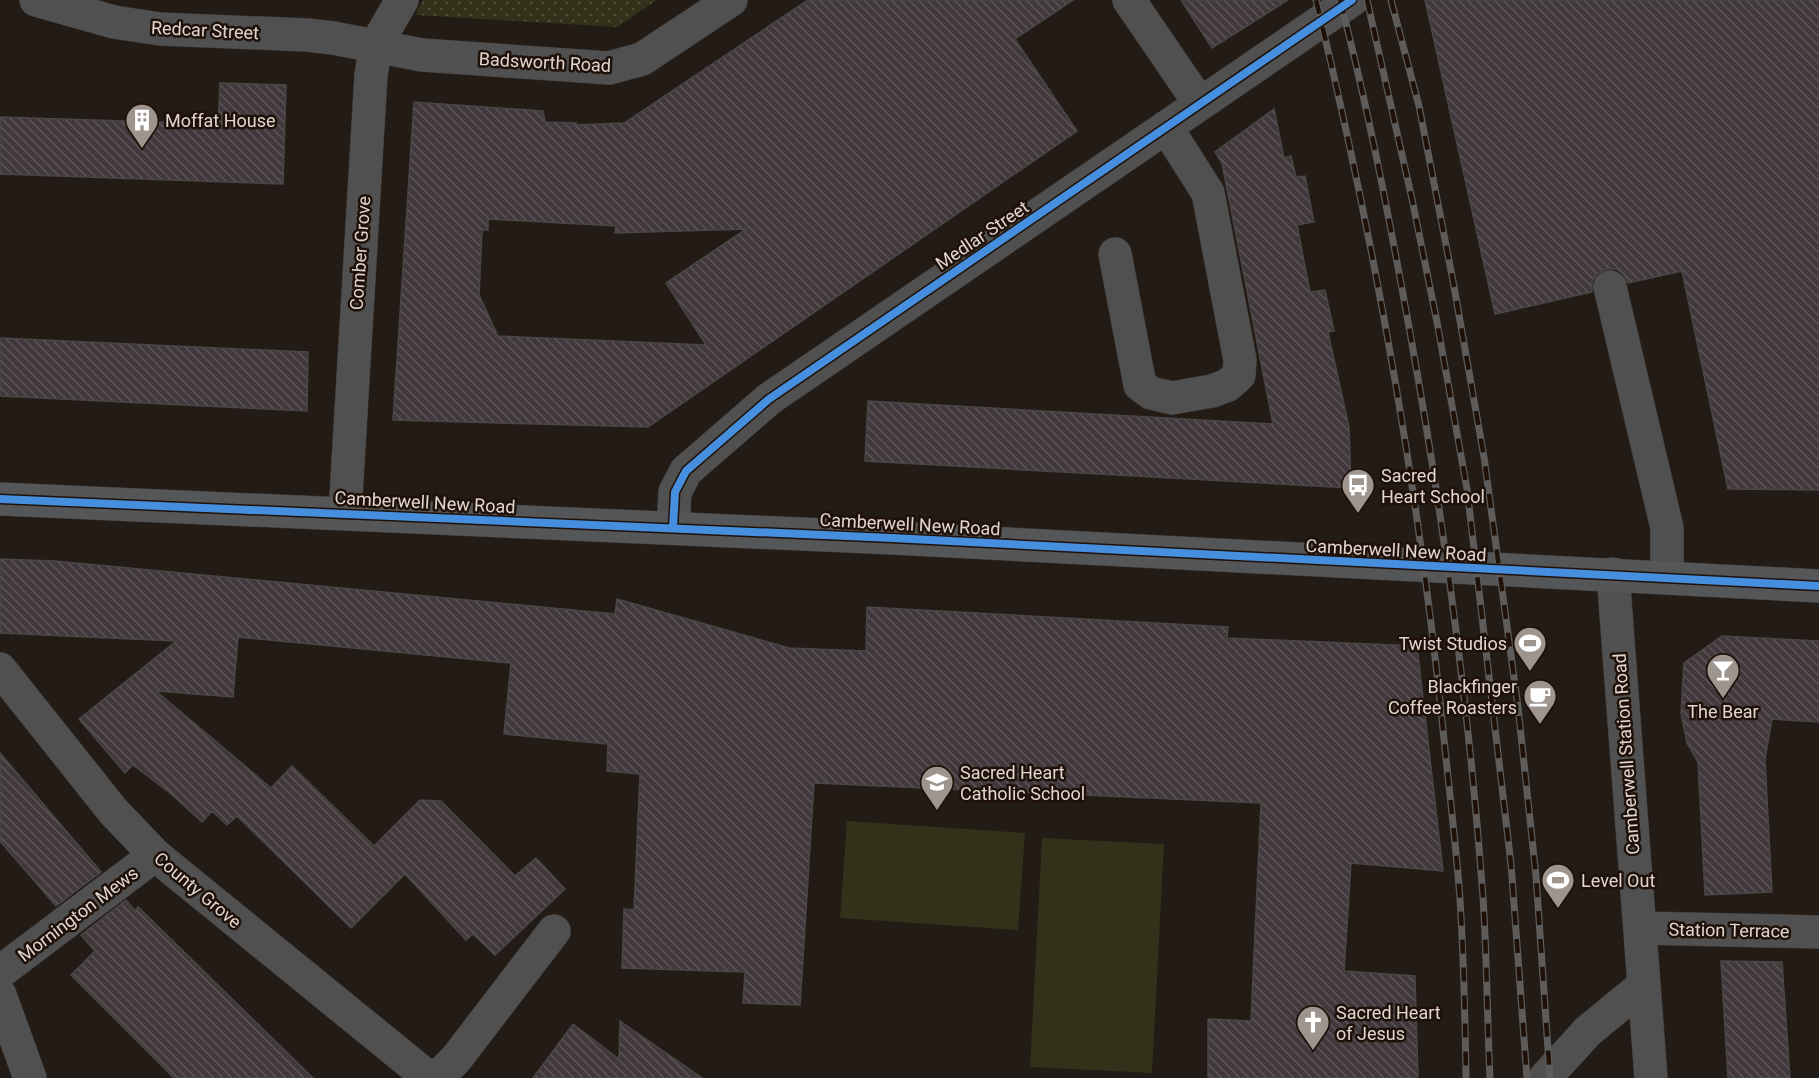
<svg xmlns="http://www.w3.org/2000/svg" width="1819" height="1078" font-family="Roboto,sans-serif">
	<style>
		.grass { fill: url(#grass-dots) }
		.pitch { fill: #323119 }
		.building { fill: url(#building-back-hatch); stroke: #4c4545; stroke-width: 1.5; fill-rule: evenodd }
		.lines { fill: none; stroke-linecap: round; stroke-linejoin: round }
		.minor-casing { stroke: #3d3631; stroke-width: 34 }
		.highway-casing { stroke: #3d3631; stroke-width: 34 }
		.minor { stroke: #505050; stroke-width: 33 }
		.highway { stroke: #555657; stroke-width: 33 }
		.rail-casing { stroke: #5d5c5a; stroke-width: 7 }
		.rail { stroke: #1f1108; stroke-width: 4.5; stroke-dasharray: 14; stroke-linecap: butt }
		.cycleway-casing { stroke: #1f1108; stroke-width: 11 }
		.cycleway { stroke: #468fdf; stroke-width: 8 }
		.labels { text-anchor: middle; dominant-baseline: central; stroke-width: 5; stroke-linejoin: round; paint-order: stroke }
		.street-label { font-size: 18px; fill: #e0d6d0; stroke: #1f1108 }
		.poi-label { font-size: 18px; fill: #e0d6d0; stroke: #1f1108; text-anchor: start }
	</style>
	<defs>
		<pattern id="grass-dots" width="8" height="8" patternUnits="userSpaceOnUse" patternTransform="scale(1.5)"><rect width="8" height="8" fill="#323119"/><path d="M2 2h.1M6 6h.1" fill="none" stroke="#4f4e39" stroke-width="1.8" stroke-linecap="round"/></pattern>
		<pattern id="building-back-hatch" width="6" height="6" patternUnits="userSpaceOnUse" patternTransform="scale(1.5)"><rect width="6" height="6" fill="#41383c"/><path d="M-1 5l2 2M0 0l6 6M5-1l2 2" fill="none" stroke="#5c5457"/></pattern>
	</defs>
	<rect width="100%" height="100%" fill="#231b16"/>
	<path class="grass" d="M 423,0 L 657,0 L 617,27 L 415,15 Z"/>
	<path class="pitch" d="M 847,821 L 1025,833 L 1018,930 L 840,918 Z
		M 1042,838 L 1164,844 L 1152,1073 L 1030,1067 Z"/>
	<path class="building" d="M 808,0 L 1073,0 L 1015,39 L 1077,131 L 648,427 L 393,420 L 414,102 L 543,111 L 545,122 L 576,123 L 576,125 L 624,123 ZM 488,219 L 616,226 L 615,233 L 746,229 L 666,283 L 706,345 L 498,336 L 479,295 L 482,230 L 488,230 Z
		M 1181,0 L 1288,0 L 1212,48 Z
		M 1425,0 L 1819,0 L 1819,490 L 1728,489 L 1682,271 L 1628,283 L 1623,274 L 1616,269 L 1606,269 L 1597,274 L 1592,282 L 1592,292 L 1495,314 Z
		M 220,83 L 286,85 L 283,184 L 0,174 L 0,117 L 218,124 Z
		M 1274,109 L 1284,158 L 1291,156 L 1296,177 L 1305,176 L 1314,222 L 1297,225 L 1310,292 L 1325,290 L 1334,331 L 1328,332 L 1349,427 L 1351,488 L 865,461 L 868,401 L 1273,424 L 1222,163 L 1215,152 Z
		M 0,338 L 308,352 L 307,411 L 0,396 Z
		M 0,559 L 55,561 L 615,614 L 617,599 L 789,648 L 866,651 L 867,607 L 1228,627 L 1227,638 L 1417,646 L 1443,871 L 1351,863 L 1344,971 L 1415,976 L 1418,1078 L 1208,1078 L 1208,1019 L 1251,1021 L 1261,803 L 814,783 L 800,1005 L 743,1003 L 745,972 L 622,968 L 624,909 L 634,910 L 640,774 L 607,771 L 608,744 L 504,734 L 511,663 L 238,637 L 233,697 L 156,691 L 271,788 L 292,766 L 374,846 L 420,800 L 441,801 L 515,876 L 536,858 L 565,889 L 495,955 L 473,934 L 466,940 L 405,874 L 351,928 L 237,816 L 227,825 L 212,811 L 202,822 L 170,793 L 133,765 L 125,773 L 79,719 L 176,641 L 0,633 Z
		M 1722,636 L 1819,641 L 1819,722 L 1772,719 L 1765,759 L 1772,892 L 1705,895 L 1698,762 L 1687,743 L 1681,713 L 1684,663 Z
		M 0,753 L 101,872 L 56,906 L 0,841 Z
		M 126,900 L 135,911 L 138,907 L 313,1078 L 174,1078 L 71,975 L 95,951 L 81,935 Z
		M 1721,961 L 1782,962 L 1790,1078 L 1728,1078 Z
		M 620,1021 L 702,1078 L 533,1078 L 573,1024 L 619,1059 Z"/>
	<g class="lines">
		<defs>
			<path id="minor" d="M 36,0 L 114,22 L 160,29 L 307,35 L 333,38 L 422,55 L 609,68 L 642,59 L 731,0
				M 1129,0 L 1200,104
				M 1115,254 L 1140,385 L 1151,393 L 1172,398 L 1212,391 L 1228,385 L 1239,375 L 1240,360 L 1208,193 L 1166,127
				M 1610,287 L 1667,528 L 1667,577
				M 345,513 L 371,75 L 376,45 L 402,0
				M 673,528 L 675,492 L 686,471 L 769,399 L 1352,0
				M 1613,574 L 1651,1078
				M 0,669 L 113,811 L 155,855 L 429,1078
				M 1640,928 L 1819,932
				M 0,972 L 155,855
				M 0,995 L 30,1078
				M 437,1078 L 456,1059 L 554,931
				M 1545,1078 L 1588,1031 L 1644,985"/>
			<path id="highway" d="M 0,499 L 892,538 L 1819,586"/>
		</defs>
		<use href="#minor" class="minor-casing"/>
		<use href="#highway" class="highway-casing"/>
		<use href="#minor" class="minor"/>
		<use href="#highway" class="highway"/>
		<defs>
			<path id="rail" d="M 1316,0 C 1375,243 1419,490 1444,739 C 1449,788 1455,837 1459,886 C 1464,950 1465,1014 1466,1078
				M 1340,0 C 1368,107 1389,217 1409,327 C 1443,515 1469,706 1483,897 C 1487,957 1487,1018 1490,1078
				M 1367,0 L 1412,199 L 1437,322 L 1467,489 L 1511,864 L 1527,1078
				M 1391,0 L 1419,106 L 1453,281 L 1484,457 L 1518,707 L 1536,876 L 1550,1078"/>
		</defs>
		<use href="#rail" class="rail-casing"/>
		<use href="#rail" class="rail"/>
		<defs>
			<path id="cycleway" d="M 0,499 L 892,538 L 1819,586
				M 673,528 L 675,492 L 686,471 L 769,399 L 1352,0"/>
		</defs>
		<use href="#cycleway" class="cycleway-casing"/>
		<use href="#cycleway" class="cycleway"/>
	</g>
	<defs>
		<symbol id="building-pin" viewBox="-11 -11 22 30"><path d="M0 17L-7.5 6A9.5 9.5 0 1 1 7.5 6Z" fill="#9e958f" stroke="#1f1108"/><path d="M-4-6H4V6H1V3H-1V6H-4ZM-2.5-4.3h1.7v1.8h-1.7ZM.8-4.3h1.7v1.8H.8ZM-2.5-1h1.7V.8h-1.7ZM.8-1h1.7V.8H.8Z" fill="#fff"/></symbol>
		<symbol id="bus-pin" viewBox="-11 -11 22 30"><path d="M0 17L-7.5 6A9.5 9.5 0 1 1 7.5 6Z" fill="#9e958f" stroke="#1f1108"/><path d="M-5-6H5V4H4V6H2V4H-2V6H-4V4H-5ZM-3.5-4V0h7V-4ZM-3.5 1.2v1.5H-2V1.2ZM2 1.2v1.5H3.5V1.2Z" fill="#fff"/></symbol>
		<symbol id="stadium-pin" viewBox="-11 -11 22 30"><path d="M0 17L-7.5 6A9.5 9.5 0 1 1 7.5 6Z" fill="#9e958f" stroke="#1f1108"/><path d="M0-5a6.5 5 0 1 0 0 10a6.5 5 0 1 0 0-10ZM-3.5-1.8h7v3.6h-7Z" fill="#fff"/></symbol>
		<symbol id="bar-pin" viewBox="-11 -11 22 30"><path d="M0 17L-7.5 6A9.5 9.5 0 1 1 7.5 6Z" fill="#9e958f" stroke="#1f1108"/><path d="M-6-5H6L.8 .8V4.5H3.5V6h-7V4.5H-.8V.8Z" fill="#fff"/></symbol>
		<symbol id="cafe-pin" viewBox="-11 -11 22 30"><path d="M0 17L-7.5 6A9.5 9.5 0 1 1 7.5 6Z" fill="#9e958f" stroke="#1f1108"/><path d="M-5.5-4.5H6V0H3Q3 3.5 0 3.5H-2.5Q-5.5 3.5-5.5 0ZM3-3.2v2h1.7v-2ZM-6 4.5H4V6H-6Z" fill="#fff"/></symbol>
		<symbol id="school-pin" viewBox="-11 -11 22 30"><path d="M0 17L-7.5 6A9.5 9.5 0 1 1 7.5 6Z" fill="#9e958f" stroke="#1f1108"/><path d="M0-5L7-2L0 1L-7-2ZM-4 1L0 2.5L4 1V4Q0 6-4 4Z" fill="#fff"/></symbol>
		<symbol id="church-pin" viewBox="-11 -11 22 30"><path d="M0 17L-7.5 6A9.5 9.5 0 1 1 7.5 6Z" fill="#9e958f" stroke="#1f1108"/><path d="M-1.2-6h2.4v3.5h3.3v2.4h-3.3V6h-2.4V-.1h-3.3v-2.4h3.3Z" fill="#fff"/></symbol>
	</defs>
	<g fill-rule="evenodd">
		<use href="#building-pin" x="123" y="101" width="38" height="52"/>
		<use href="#bus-pin" x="1339" y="466" width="38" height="52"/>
		<use href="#stadium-pin" x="1511" y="624" width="38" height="52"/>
		<use href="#bar-pin" x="1704" y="651" width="38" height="52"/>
		<use href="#cafe-pin" x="1521" y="677" width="38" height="52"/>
		<use href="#school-pin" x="918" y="763" width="38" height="52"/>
		<use href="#stadium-pin" x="1539" y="861" width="38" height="52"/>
		<use href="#church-pin" x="1294" y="1003" width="38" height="52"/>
	</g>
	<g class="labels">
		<g class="street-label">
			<text transform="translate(205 30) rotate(3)">Redcar Street</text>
			<text transform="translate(545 62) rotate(3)">Badsworth Road</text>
			<text transform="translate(982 235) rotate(-34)">Medlar Street</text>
			<text transform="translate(360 253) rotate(-86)">Comber Grove</text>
			<text transform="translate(425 502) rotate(3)">Camberwell New Road</text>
			<text transform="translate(910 524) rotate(3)">Camberwell New Road</text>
			<text transform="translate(1396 550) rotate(3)">Camberwell New Road</text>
			<text transform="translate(1626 754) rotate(-94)">Camberwell Station Road</text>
			<text transform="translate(198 890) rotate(40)">County Grove</text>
			<text transform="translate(78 914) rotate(-37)">Mornington Mews</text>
			<text transform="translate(1729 930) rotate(1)">Station Terrace</text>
		</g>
		<g class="poi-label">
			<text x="165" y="120">Moffat House</text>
			<text x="1381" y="475">Sacred<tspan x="1381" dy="21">Heart School</tspan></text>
			<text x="1507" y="643" text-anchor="end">Twist Studios</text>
			<text x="1517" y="686" text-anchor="end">Blackfinger<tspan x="1517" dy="21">Coffee Roasters</tspan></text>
			<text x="1723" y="711" text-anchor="middle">The Bear</text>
			<text x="960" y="772">Sacred Heart<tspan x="960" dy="21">Catholic School</tspan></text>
			<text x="1581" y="880">Level Out</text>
			<text x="1336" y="1012">Sacred Heart<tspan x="1336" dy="21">of Jesus</tspan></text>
		</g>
	</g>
</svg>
